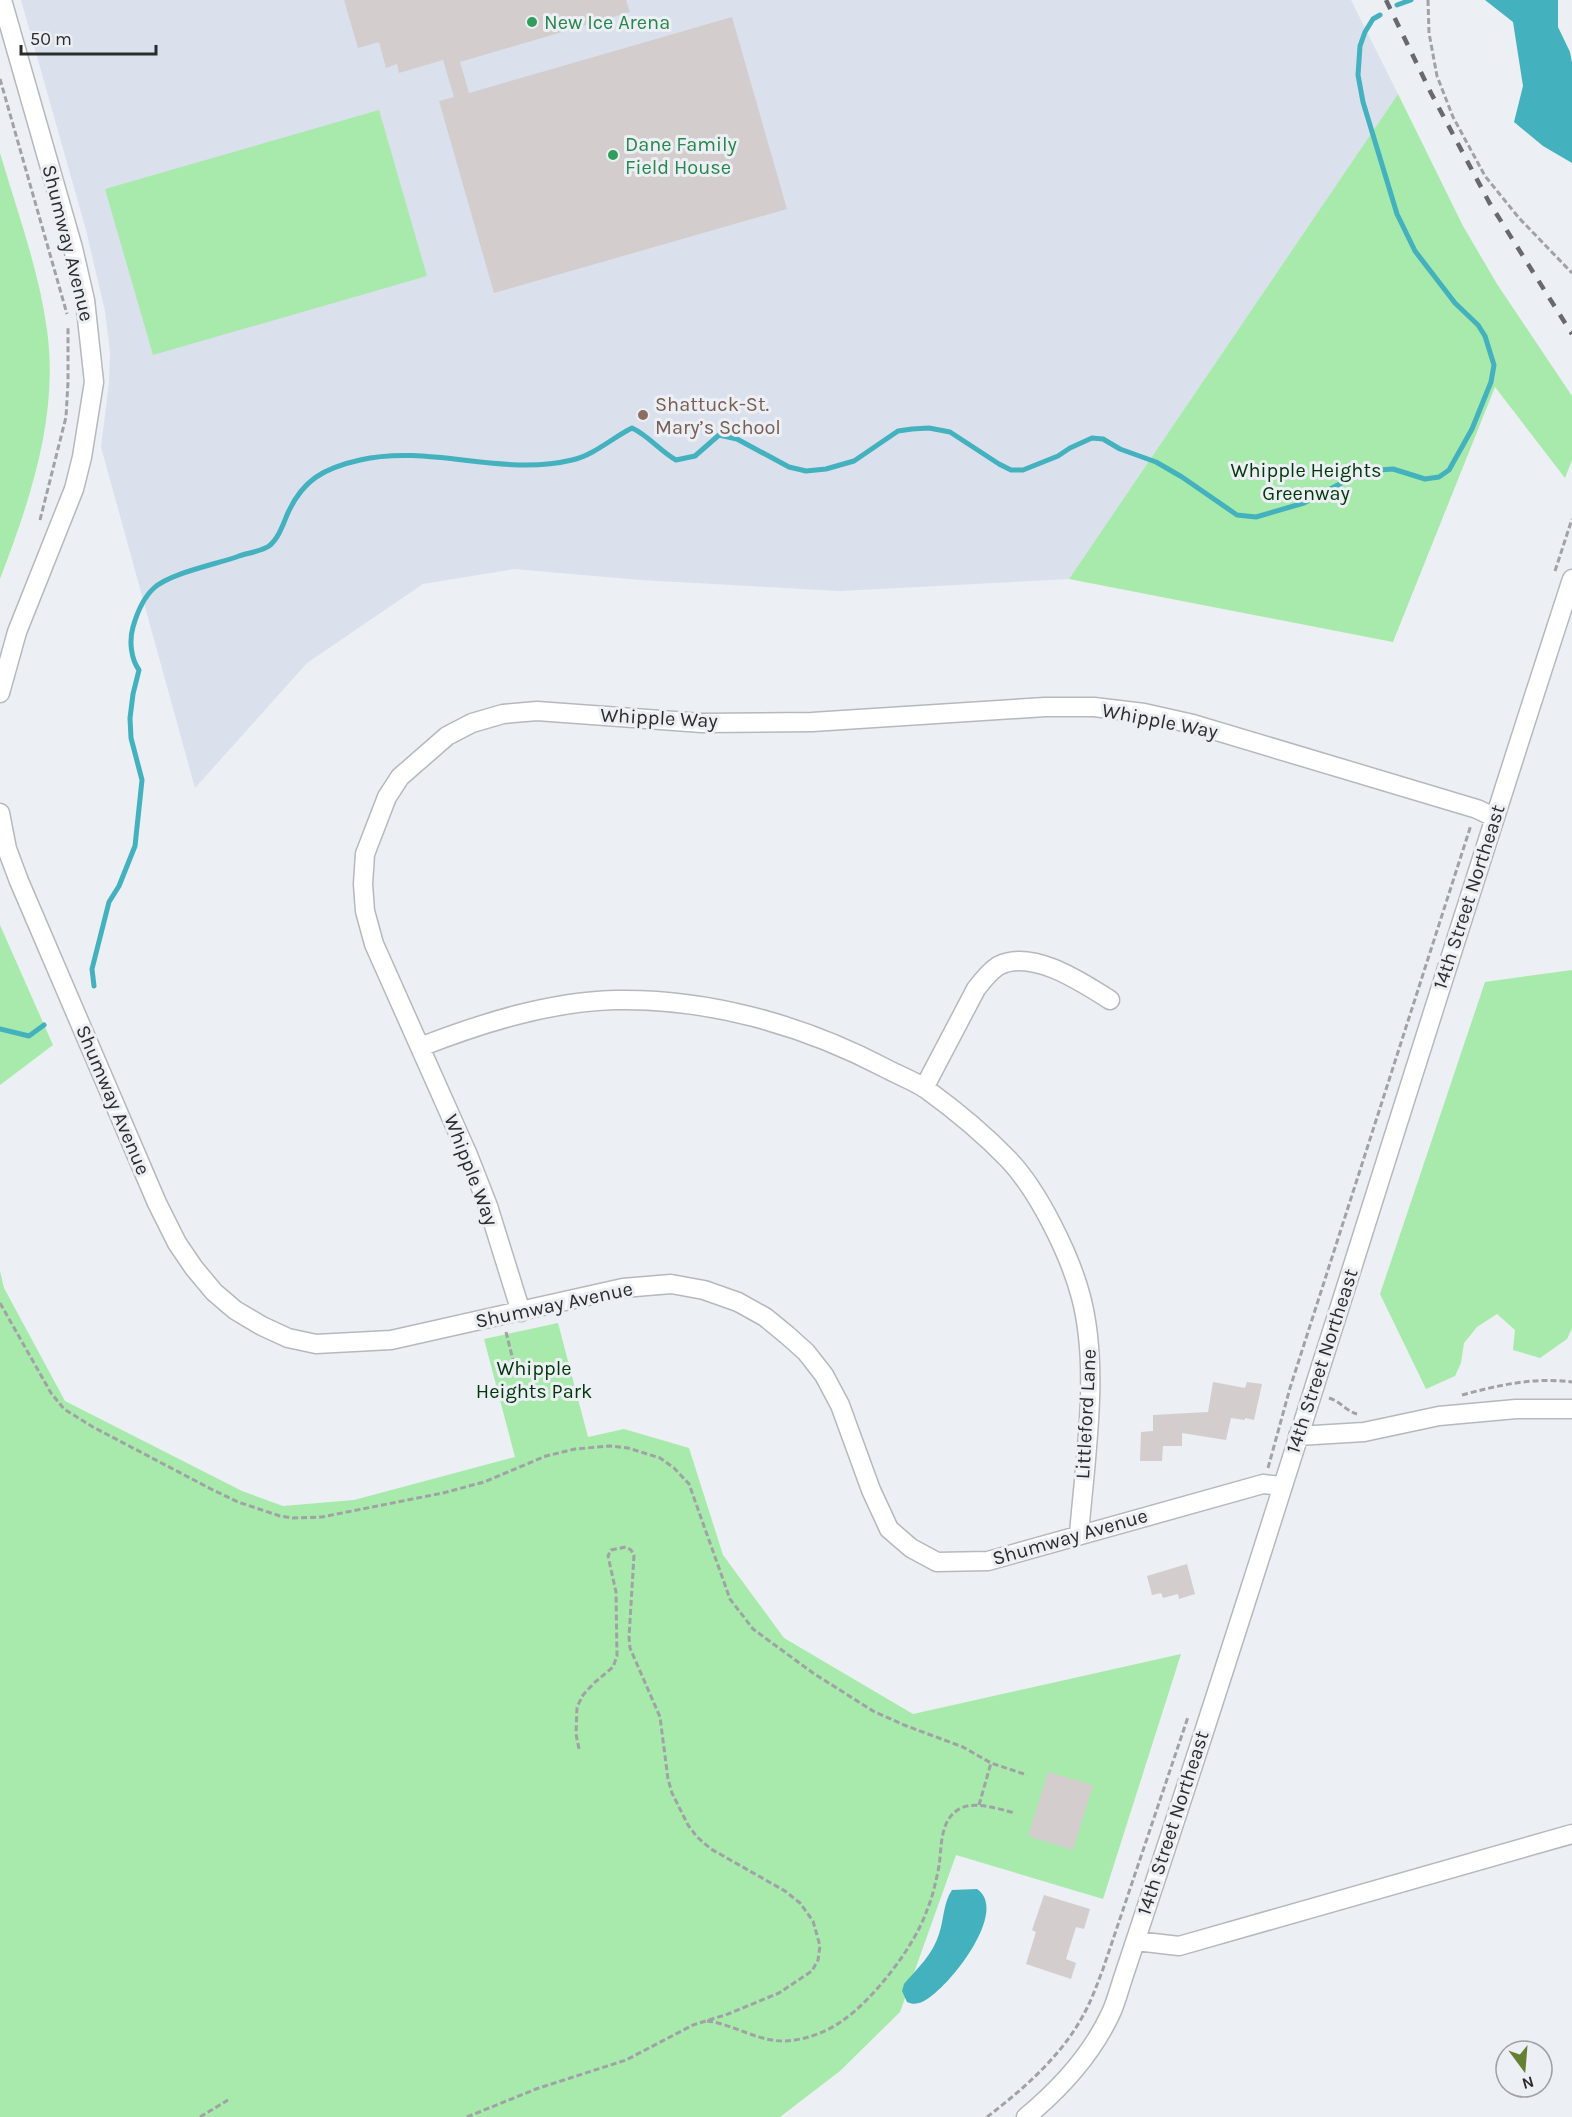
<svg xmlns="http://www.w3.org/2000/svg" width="1572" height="2117" font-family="Karla,sans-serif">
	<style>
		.built { fill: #dae1ec }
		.green { fill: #a7eaab }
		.water { fill: #44b1be }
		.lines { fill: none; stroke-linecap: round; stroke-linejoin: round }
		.stream { stroke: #44b1be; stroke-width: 5 }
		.building { fill: #d3cdce }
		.minor-casing { stroke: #b5b8bd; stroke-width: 21 }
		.path { stroke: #a0a2a6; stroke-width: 3; stroke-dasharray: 6 3; stroke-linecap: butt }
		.minor { stroke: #fff; stroke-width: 18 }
		.rail { stroke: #68696c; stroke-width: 4.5; stroke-dasharray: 10 10; stroke-linecap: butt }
		.leisure-dot { fill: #2e9e5b; stroke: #eceff4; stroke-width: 2 }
		.education-dot { fill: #8d6e63; stroke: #eceff4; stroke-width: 2 }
		.labels { text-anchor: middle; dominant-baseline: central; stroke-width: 6; stroke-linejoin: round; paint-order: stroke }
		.leisure-label { font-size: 20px; fill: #27864d; stroke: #eceff4; text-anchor: start }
		.street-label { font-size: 20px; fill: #2b2c2e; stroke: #eceff4 }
		.education-label { font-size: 20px; fill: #785e54; stroke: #eceff4; text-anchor: start }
		.park-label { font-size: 20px; fill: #00370a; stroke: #eceff4 }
	</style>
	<rect width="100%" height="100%" fill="#eceff4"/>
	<path class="built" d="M 21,0 L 1351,0 L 1398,94 L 1069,579 L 840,591 L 641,580 L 514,569 L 423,584 L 307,663 L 195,788 L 101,447 L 109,383 L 110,352 L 105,311 L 86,230 Z"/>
	<path class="green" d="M 1398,94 L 1463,226 L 1497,284 L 1572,396 L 1572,460 L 1565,478 L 1495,387 L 1393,642 L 1069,579 Z
		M 379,110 L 427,276 L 153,355 L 105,189 Z
		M 0,153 C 17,211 39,270 47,330 C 59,416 30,500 0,579 Z
		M 0,925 L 53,1045 L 0,1085 Z
		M 1572,970 L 1572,1328 L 1567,1339 L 1540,1358 L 1513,1350 L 1515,1330 L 1497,1314 L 1477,1327 L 1464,1343 L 1461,1363 L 1455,1376 L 1426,1389 L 1380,1294 L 1485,982 Z
		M 0,1271 L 4,1288 L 65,1401 L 242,1491 L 283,1506 L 354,1500 L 515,1457 L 484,1339 L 558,1323 L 588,1437 L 624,1429 L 689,1448 L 723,1555 L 784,1638 L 913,1714 L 1181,1654 L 1103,1899 L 956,1855 L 900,2012 L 840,2071 L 780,2117 L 0,2117 Z"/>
	<path class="water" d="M 1485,0 L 1558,0 L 1558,27 L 1570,52 L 1572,63 L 1572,163 L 1543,146 L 1514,122 L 1523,86 L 1513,22 Z
		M 977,1889 C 1010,1911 948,1989 924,2001 C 918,2004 913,2005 907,2002 L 902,1991 L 904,1984 C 917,1969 933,1954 939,1934 C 944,1920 943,1903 952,1890 Z"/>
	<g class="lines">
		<path class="stream" d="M 1397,5 L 1411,0
			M 94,986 L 92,969 L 109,902 L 119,886 L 135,846 L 142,780 L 131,738 L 130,718 L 133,694 L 139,670 C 131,659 129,641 133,627 C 137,613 143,598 154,588 C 170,573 218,564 239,556 C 248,553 262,551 269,546 C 278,539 283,525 287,515 C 302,480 324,468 360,460 C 430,444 502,477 572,460 C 594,455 612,438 632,428 C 649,436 660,451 676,460 L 695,456 L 719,435 L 737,439 L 789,467 L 806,471 L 826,469 L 854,461 L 898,431 L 912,429 L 929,428 L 950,432 L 999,464 L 1011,470 L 1023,470 L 1058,456 L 1070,448 L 1092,438 L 1103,439 L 1120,449 L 1156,462 L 1182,477 L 1237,515 L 1256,517 L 1304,503 L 1364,471 L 1393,469 L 1425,479 L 1439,477 L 1449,470 L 1472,429 L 1491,382 L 1494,365 L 1485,336 L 1478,325 L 1455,303 L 1415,251 L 1397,214 L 1363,102 L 1358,75 L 1360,46 L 1365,32 L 1373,19 L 1380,15
			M 0,1029 L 29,1036 L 44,1025"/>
	</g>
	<path class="building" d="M 344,0 L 626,0 L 630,12 L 460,62 L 469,93 L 732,17 L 787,209 L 494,293 L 439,101 L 454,97 L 443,60 L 399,73 L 397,64 L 386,68 L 379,42 L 358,48 Z
		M 1213,1382 L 1245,1388 L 1247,1382 L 1262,1384 L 1254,1420 L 1245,1418 L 1245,1420 L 1231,1418 L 1226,1440 L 1182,1433 L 1182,1446 L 1163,1446 L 1162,1461 L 1140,1461 L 1141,1432 L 1153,1431 L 1153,1415 L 1208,1412 Z
		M 1187,1564 L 1195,1594 L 1179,1599 L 1178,1594 L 1163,1598 L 1161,1593 L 1152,1595 L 1147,1576 Z
		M 1048,1772 L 1093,1785 L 1073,1850 L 1028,1836 Z
		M 1044,1895 L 1090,1909 L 1084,1929 L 1076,1927 L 1066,1959 L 1076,1963 L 1071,1979 L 1026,1964 L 1036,1932 L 1032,1930 Z"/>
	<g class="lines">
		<defs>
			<path id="minor" d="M 0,693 L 17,632 L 74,489 L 82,457 L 94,382 L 85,300 L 73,248 L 2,0
				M 0,813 L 7,849 L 19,881 L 157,1203 L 177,1243 L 194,1268 L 214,1292 L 235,1310 L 262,1326 L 288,1338 L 316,1344 L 391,1340 L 623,1288 L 671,1284 L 704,1290 L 738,1302 L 765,1317 L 787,1335 L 806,1352 L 824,1375 L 840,1405 L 871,1490 L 889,1529 L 911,1548 L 937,1562 L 988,1561 L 1263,1484 L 1282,1486
				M 420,1047 C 482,1023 548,1002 615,1000 C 708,998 803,1025 885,1068 C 898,1075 914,1081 926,1089 C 955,1110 985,1135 1009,1160 C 1039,1192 1070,1255 1081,1297 C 1100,1369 1085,1460 1079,1534
				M 924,1088 L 976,989 C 982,981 989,972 998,966 C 1032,948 1083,983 1110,1000
				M 521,1312 L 488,1206 L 468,1155 L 374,944 L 365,911 L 363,884 L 365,854 L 387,797 L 400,777 L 447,736 L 472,723 L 503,714 L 537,711 L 702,723 L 812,722 L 1045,707 L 1094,707 L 1144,713 L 1193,724 L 1477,809 L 1494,817
				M 1298,1436 L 1364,1432 L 1439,1416 L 1516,1409 L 1572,1409
				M 1136,1941 L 1179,1946 L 1572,1834
				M 1026,2117 C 1060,2089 1092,2054 1111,2013 C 1116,2002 1119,1990 1123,1978 C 1278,1514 1420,1044 1572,579"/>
		</defs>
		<use href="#minor" class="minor-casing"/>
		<path class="path" d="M 1428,0 L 1429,33 L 1437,76 L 1453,117 L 1485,176 L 1519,218 L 1572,273
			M 0,79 L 67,314
			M 40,520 L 66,417 L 68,382 L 68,326
			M 1555,571 L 1572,519
			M 0,1303 L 51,1393 L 64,1409 L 93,1427 L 211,1489 L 238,1502 L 280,1516 L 293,1518 L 322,1517 L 443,1493 L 484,1482 L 546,1456 L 575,1449 L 610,1446 L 628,1448 L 660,1458 L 674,1468 L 689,1484 L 730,1599 L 753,1629 L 813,1673 L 873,1711 L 904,1725 L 963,1747 L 991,1763 L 1027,1775
			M 506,1332 L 517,1376 L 524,1374
			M 1462,1395 C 1499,1385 1534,1377 1572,1382
			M 1329,1398 C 1340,1401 1346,1411 1357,1414
			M 1268,1468 L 1290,1388 L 1471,825
			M 979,1805 L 991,1763
			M 707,2021 C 734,2024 757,2042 786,2041 C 805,2040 827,2032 842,2021 C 873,2000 915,1946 927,1910 C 933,1896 936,1881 939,1866 C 942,1847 939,1819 961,1808 C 977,1801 998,1809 1015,1813
			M 200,2117 L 228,2100
			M 467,2117 L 536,2089 L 626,2060 L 693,2025 L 728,2014 L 779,1993 L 812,1971 L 818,1960 L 820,1946 L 813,1921 L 800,1903 L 785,1891 L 711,1849 L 697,1837 L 688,1825 L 672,1793 L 668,1779 L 660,1717 L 630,1648 L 629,1637 L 634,1555 L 631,1550 L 626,1547 L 611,1550 L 608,1556 L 616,1592 L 617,1656 L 613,1667 L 594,1683 L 583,1695 L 577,1707 L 576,1734 L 579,1749
			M 987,2117 C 1026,2087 1065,2053 1087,2008 C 1093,1996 1098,1982 1103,1969 L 1188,1717"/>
		<use href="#minor" class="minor"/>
		<path class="rail" d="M 1386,0 L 1431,93 L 1489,202 L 1572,334"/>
	</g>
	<g class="leisure-dot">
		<circle cx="532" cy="22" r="6"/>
		<circle cx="613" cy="155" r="6"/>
	</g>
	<circle class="education-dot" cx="643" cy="415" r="6"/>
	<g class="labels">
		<g class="leisure-label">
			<text x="544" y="22">New Ice Arena</text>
			<text x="625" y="144">Dane Family<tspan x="625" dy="23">Field House</tspan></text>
		</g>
		<g class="street-label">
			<text transform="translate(68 243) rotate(76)">Shumway Avenue</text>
			<text transform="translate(659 718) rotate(3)">Whipple Way</text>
			<text transform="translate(1160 721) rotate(11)">Whipple Way</text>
			<text transform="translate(1469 897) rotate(-72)">14th Street Northeast</text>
			<text transform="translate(113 1100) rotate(67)">Shumway Avenue</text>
			<text transform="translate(471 1170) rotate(69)">Whipple Way</text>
			<text transform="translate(554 1305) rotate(-12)">Shumway Avenue</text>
			<text transform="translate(1322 1361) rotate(-72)">14th Street Northeast</text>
			<text transform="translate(1086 1414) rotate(-87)">Littleford Lane</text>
			<text transform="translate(1070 1537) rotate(-16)">Shumway Avenue</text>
			<text transform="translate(1173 1823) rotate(-72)">14th Street Northeast</text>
		</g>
		<g class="education-label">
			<text x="655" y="404">Shattuck-St.<tspan x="655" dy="23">Mary’s School</tspan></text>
		</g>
		<g class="park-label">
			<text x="1306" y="470">Whipple Heights<tspan x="1306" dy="23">Greenway</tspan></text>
			<text x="534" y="1368">Whipple<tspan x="534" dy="23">Heights Park</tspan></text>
		</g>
	</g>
	<g transform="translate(1524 2069) rotate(164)"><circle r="28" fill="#eceff4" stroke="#9fa1a5" stroke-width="1.5"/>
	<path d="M0-4.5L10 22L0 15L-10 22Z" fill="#668033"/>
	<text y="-9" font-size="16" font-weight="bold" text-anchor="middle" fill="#2b2c2e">N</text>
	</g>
	<path d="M21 45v9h135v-9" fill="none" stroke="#2b2c2e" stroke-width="3"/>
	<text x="30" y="45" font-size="18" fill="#2b2c2e" stroke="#eceff4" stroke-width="4.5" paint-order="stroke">50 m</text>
</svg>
